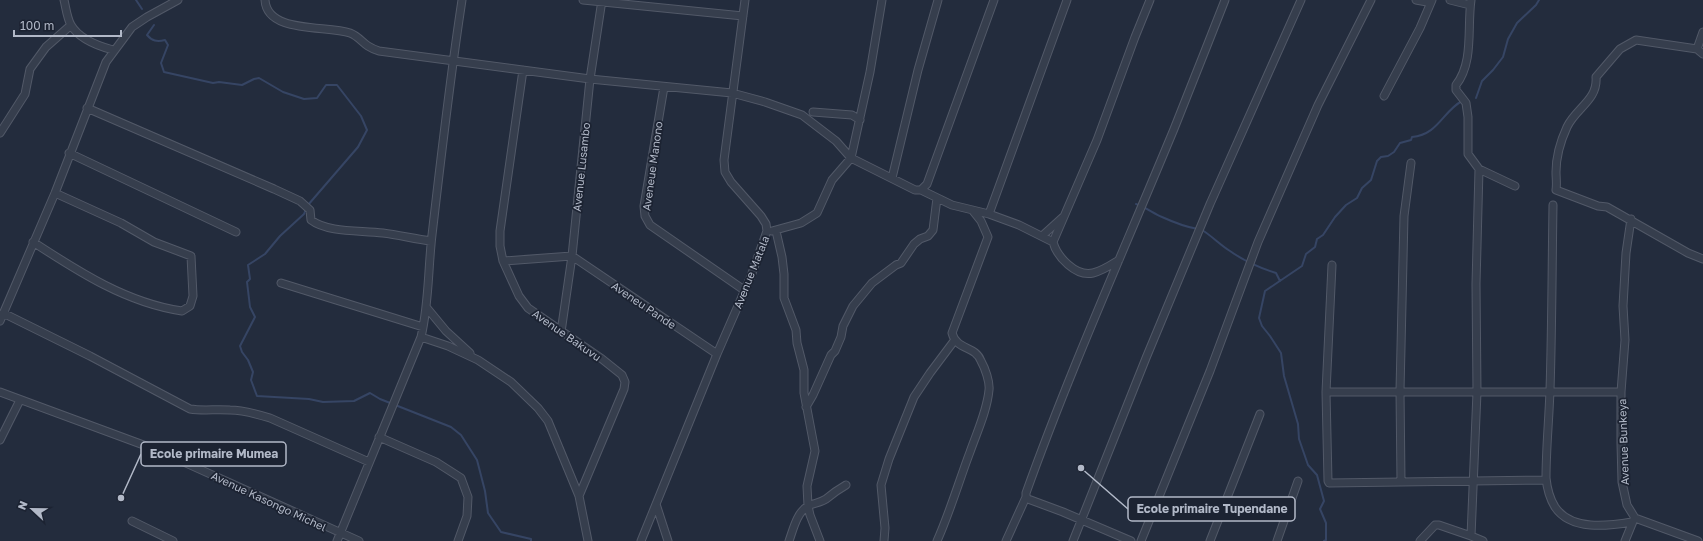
<svg xmlns="http://www.w3.org/2000/svg" width="1703" height="541" font-family="'Golos Text',sans-serif">
	<style>
		.lines { fill: none; stroke-linecap: round; stroke-linejoin: round }
		.stream { stroke: #364564; stroke-width: 2 }
		.street-casing { stroke: #525968; stroke-width: 9 }
		.street { stroke: #363e4d; stroke-width: 7 }
		.labels { text-anchor: middle; dominant-baseline: central; stroke-width: 3.5; stroke-linejoin: round; paint-order: stroke }
		.street-label { font-size: 11px; fill: #b2b9c8; stroke: #1c2332 }
		.leader { fill: none; stroke: #b2b9c8; stroke-width: 1.5 }
		.callout-dot { fill: #b2b9c8; stroke: #1c2332; stroke-width: 1.5 }
		.callout { fill: #1c2332; stroke: #b2b9c8; stroke-width: 1.5 }
		.callout-label { font-size: 12px; text-anchor: middle; font-weight: bold; fill: #b2b9c8 }
	</style>
	<rect width="100%" height="100%" fill="#232c3d"/>
	<g class="lines">
		<path class="stream" d="M 136,0 L 142,9
			M 154,25 L 147,35 C 152,41 157,42 165,40 L 168,45 L 161,63 L 164,72 L 213,83 L 219,82 L 242,85 L 254,79 L 259,78 L 283,92 L 304,99 L 317,98 L 326,85 L 337,85 L 361,116 L 367,130 L 358,147 L 308,205
			M 1476,98 L 1482,81 L 1493,70 L 1503,57 L 1508,39 L 1517,23 L 1536,5 L 1539,0
			M 1136,204 C 1145,207 1153,213 1162,217 C 1173,222 1185,227 1198,229
			M 306,209 L 304,214 L 280,236 L 265,254 L 248,265 L 250,279 L 247,282 L 250,307 L 255,317 L 240,346 L 242,352 L 248,360 L 253,372 L 251,380 L 257,396 L 309,399 L 323,402 L 354,401 L 370,393 L 380,399 L 451,427 L 461,435 L 477,460 L 485,491 L 488,513 L 501,532 L 531,539 L 531,541
			M 1202,230 C 1212,236 1220,245 1230,251 C 1244,261 1260,268 1276,273 L 1280,281
			M 1324,541 L 1326,540 L 1326,523 L 1320,509 L 1324,501 L 1317,475 L 1308,465 L 1299,439 L 1298,424 L 1284,376 L 1281,353 L 1270,336 L 1262,326 L 1259,318 L 1265,291 L 1302,266 L 1306,254 L 1315,247 L 1317,239 L 1323,235 L 1335,217 L 1346,205 L 1357,198 L 1362,188 L 1371,180 L 1377,161 L 1381,157 L 1388,156 L 1394,152 L 1400,143 L 1411,140 L 1412,137 C 1438,135 1443,111 1462,101"/>
		<defs>
			<path id="street" d="M 64,0 C 66,8 67,18 71,25 C 79,39 98,46 113,50
				M 265,0 C 267,34 327,25 350,33 C 358,36 362,42 368,46 C 371,48 376,50 379,51 L 590,79 L 732,93 L 765,102 L 802,115 L 836,141 L 851,158 L 915,190 L 921,190 L 927,184 L 994,0
				M 583,0 L 743,16
				M 1416,0 L 1427,2 L 1430,0
				M 1450,0 L 1470,5
				M 1471,0 C 1467,28 1474,62 1456,85 L 1456,90 L 1466,103 L 1468,117 L 1468,154 L 1479,169 L 1476,284 L 1477,392 L 1471,536 L 1483,541
				M 1697,49 L 1703,32
				M 1703,54 L 1697,49 L 1636,40 L 1620,49 L 1596,77 C 1598,100 1576,108 1567,127 C 1561,140 1556,157 1556,172 C 1556,178 1557,184 1556,190 L 1598,206 L 1607,207 L 1688,253 L 1703,259
				M 523,70 L 500,231 L 500,246 L 503,261 L 519,296 L 528,308 L 602,359 L 622,375 L 625,382 L 624,389 L 579,496
				M 664,87 L 644,206 L 645,216 L 650,225 L 744,290
				M 1384,96 L 1420,28 L 1432,0
				M 87,108 L 274,189 L 300,201 L 310,210 L 311,220 C 328,233 361,230 383,233 C 399,235 415,239 431,241
				M 813,112 L 852,115 L 860,120
				M 0,133 L 25,94 L 30,69 L 46,47 L 71,25
				M 69,153 L 236,232
				M 1479,169 L 1515,186
				M 892,178 L 918,70 L 938,0
				M 921,190 L 952,205 L 989,214 L 1019,225 L 1053,242
				M 1553,205 C 1552,266 1552,328 1550,390 C 1549,420 1546,449 1546,478 C 1547,488 1550,499 1555,507 C 1571,531 1608,526 1632,522
				M 989,214 L 1067,0
				M 1631,219 L 1626,253 L 1623,306 L 1625,340 L 1621,392 L 1621,443 L 1622,482 L 1627,505 L 1635,518 L 1698,541
				M 772,231 L 801,223 L 817,213 L 832,180 L 851,158 L 870,72 L 882,0
				M 776,231 L 782,257 L 784,274 L 784,298 L 796,330 L 797,343 L 804,370 L 804,393 L 815,451 L 807,486 L 808,506 L 810,515 L 820,541
				M 1042,236 L 1063,217
				M 33,242 C 79,272 127,303 182,311 L 190,306 L 193,296 L 191,256 L 154,242 L 121,223 L 55,193
				M 1119,260 C 1111,265 1102,271 1093,273 C 1076,277 1057,257 1053,242 L 1097,140 L 1135,37 L 1150,0
				M 503,261 L 572,256 L 717,354
				M 1332,265 L 1326,392 L 1328,481 L 1329,483 L 1546,480
				M 281,283 L 423,327
				M 427,308 L 446,331 L 470,353
				M 3,313 L 90,356 L 190,409 C 203,411 216,409 230,410 C 243,410 257,414 270,418 L 369,462
				M 0,321 L 55,193 L 106,62 L 132,27 L 147,17 L 178,0
				M 561,332 L 572,256 L 590,79 L 602,0
				M 421,337 L 448,346 L 478,360 L 511,382 L 538,408 L 548,421 L 579,496 L 588,541
				M 0,392 L 157,450 L 359,541
				M 1326,392 L 1621,392
				M 806,407 L 813,395 L 831,355 L 835,351 L 841,337 L 843,326 L 853,306 L 872,283 L 896,265 L 901,263 L 914,244 L 920,239 L 928,236 L 933,230 L 937,198
				M 379,437 L 436,462 L 461,478 L 468,497 L 467,516 L 458,541
				M 0,440 L 20,400
				M 1401,481 L 1400,391 L 1404,216 L 1411,163
				M 656,504 L 668,541
				M 132,521 L 173,541
				M 337,541 L 421,337 C 429,304 428,269 432,235 C 441,157 450,78 462,0
				M 641,541 L 717,354 L 751,276 L 767,231 L 766,224 L 761,216 L 731,182 L 725,172 L 724,160 L 745,0
				M 789,541 C 793,530 797,512 808,506 C 814,503 820,503 826,499 C 832,494 839,489 846,485
				M 884,541 L 885,528 L 881,485 L 889,459 L 914,397 L 930,373 L 954,341
				M 937,541 C 950,512 959,481 970,452 C 977,432 987,411 989,390 C 990,382 985,368 981,361 C 975,345 957,351 952,333 L 988,237 L 981,221 L 973,211
				M 1006,541 L 1026,497
				M 1073,541 L 1146,358 L 1210,204 L 1301,0
				M 1131,541 L 1063,512 L 1028,499 L 1026,497 L 1026,493 C 1070,370 1124,250 1174,129 C 1191,87 1208,43 1225,0
				M 1141,541 L 1210,371 L 1258,242 L 1318,105 L 1371,0
				M 1210,541 L 1260,414
				M 1277,541 L 1298,481
				M 1420,541 L 1435,525 L 1439,525 L 1471,536
				M 1625,541 L 1634,519"/>
		</defs>
		<use href="#street" class="street-casing"/>
		<use href="#street" class="street"/>
	</g>
	<g class="labels">
		<g class="street-label">
			<text transform="translate(652 166) rotate(-82)">Aveneue Manono</text>
			<text transform="translate(581 167) rotate(-84)">Avenue Lusambo</text>
			<text transform="translate(751 272) rotate(-68)">Avenue Matala</text>
			<text transform="translate(644 305) rotate(34)">Aveneu Pande</text>
			<text transform="translate(567 335) rotate(35)">Avenue Bakuvu</text>
			<text transform="translate(1623 442) rotate(-92)">Avenue Bunkeya</text>
			<text transform="translate(269 501) rotate(25)">Avenue Kasongo Michel</text>
		</g>
	</g>
	<path class="leader" d="M121 498L141 454M1081 468L1128 509"/>
	<g class="callout-dot">
		<circle cx="121" cy="498" r="4"/>
		<circle cx="1081" cy="468" r="4"/>
	</g>
	<g class="callout">
		<rect x="141" y="442" width="145" height="24" rx="4"/>
		<rect x="1128" y="497" width="167" height="24" rx="4"/>
	</g>
	<g class="callout-label">
		<text x="214" y="458">Ecole primaire Mumea</text>
		<text x="1212" y="513">Ecole primaire Tupendane</text>
	</g>
	<g transform="translate(32 509) rotate(292)" stroke="#1c2332" stroke-width="3" paint-order="stroke">
	<path d="M0-3L7 15L0 10L-7 15Z" fill="#b2b9c8"/>
	<text y="-6" font-size="11" font-weight="bold" text-anchor="middle" fill="#b2b9c8">N</text>
	</g>
	<path d="M14 30v6h107v-6" fill="none" stroke="#b2b9c8" stroke-width="2"/>
	<text x="20" y="30" font-size="12" fill="#b2b9c8" stroke="#1c2332" stroke-width="3" paint-order="stroke">100 m</text>
</svg>
